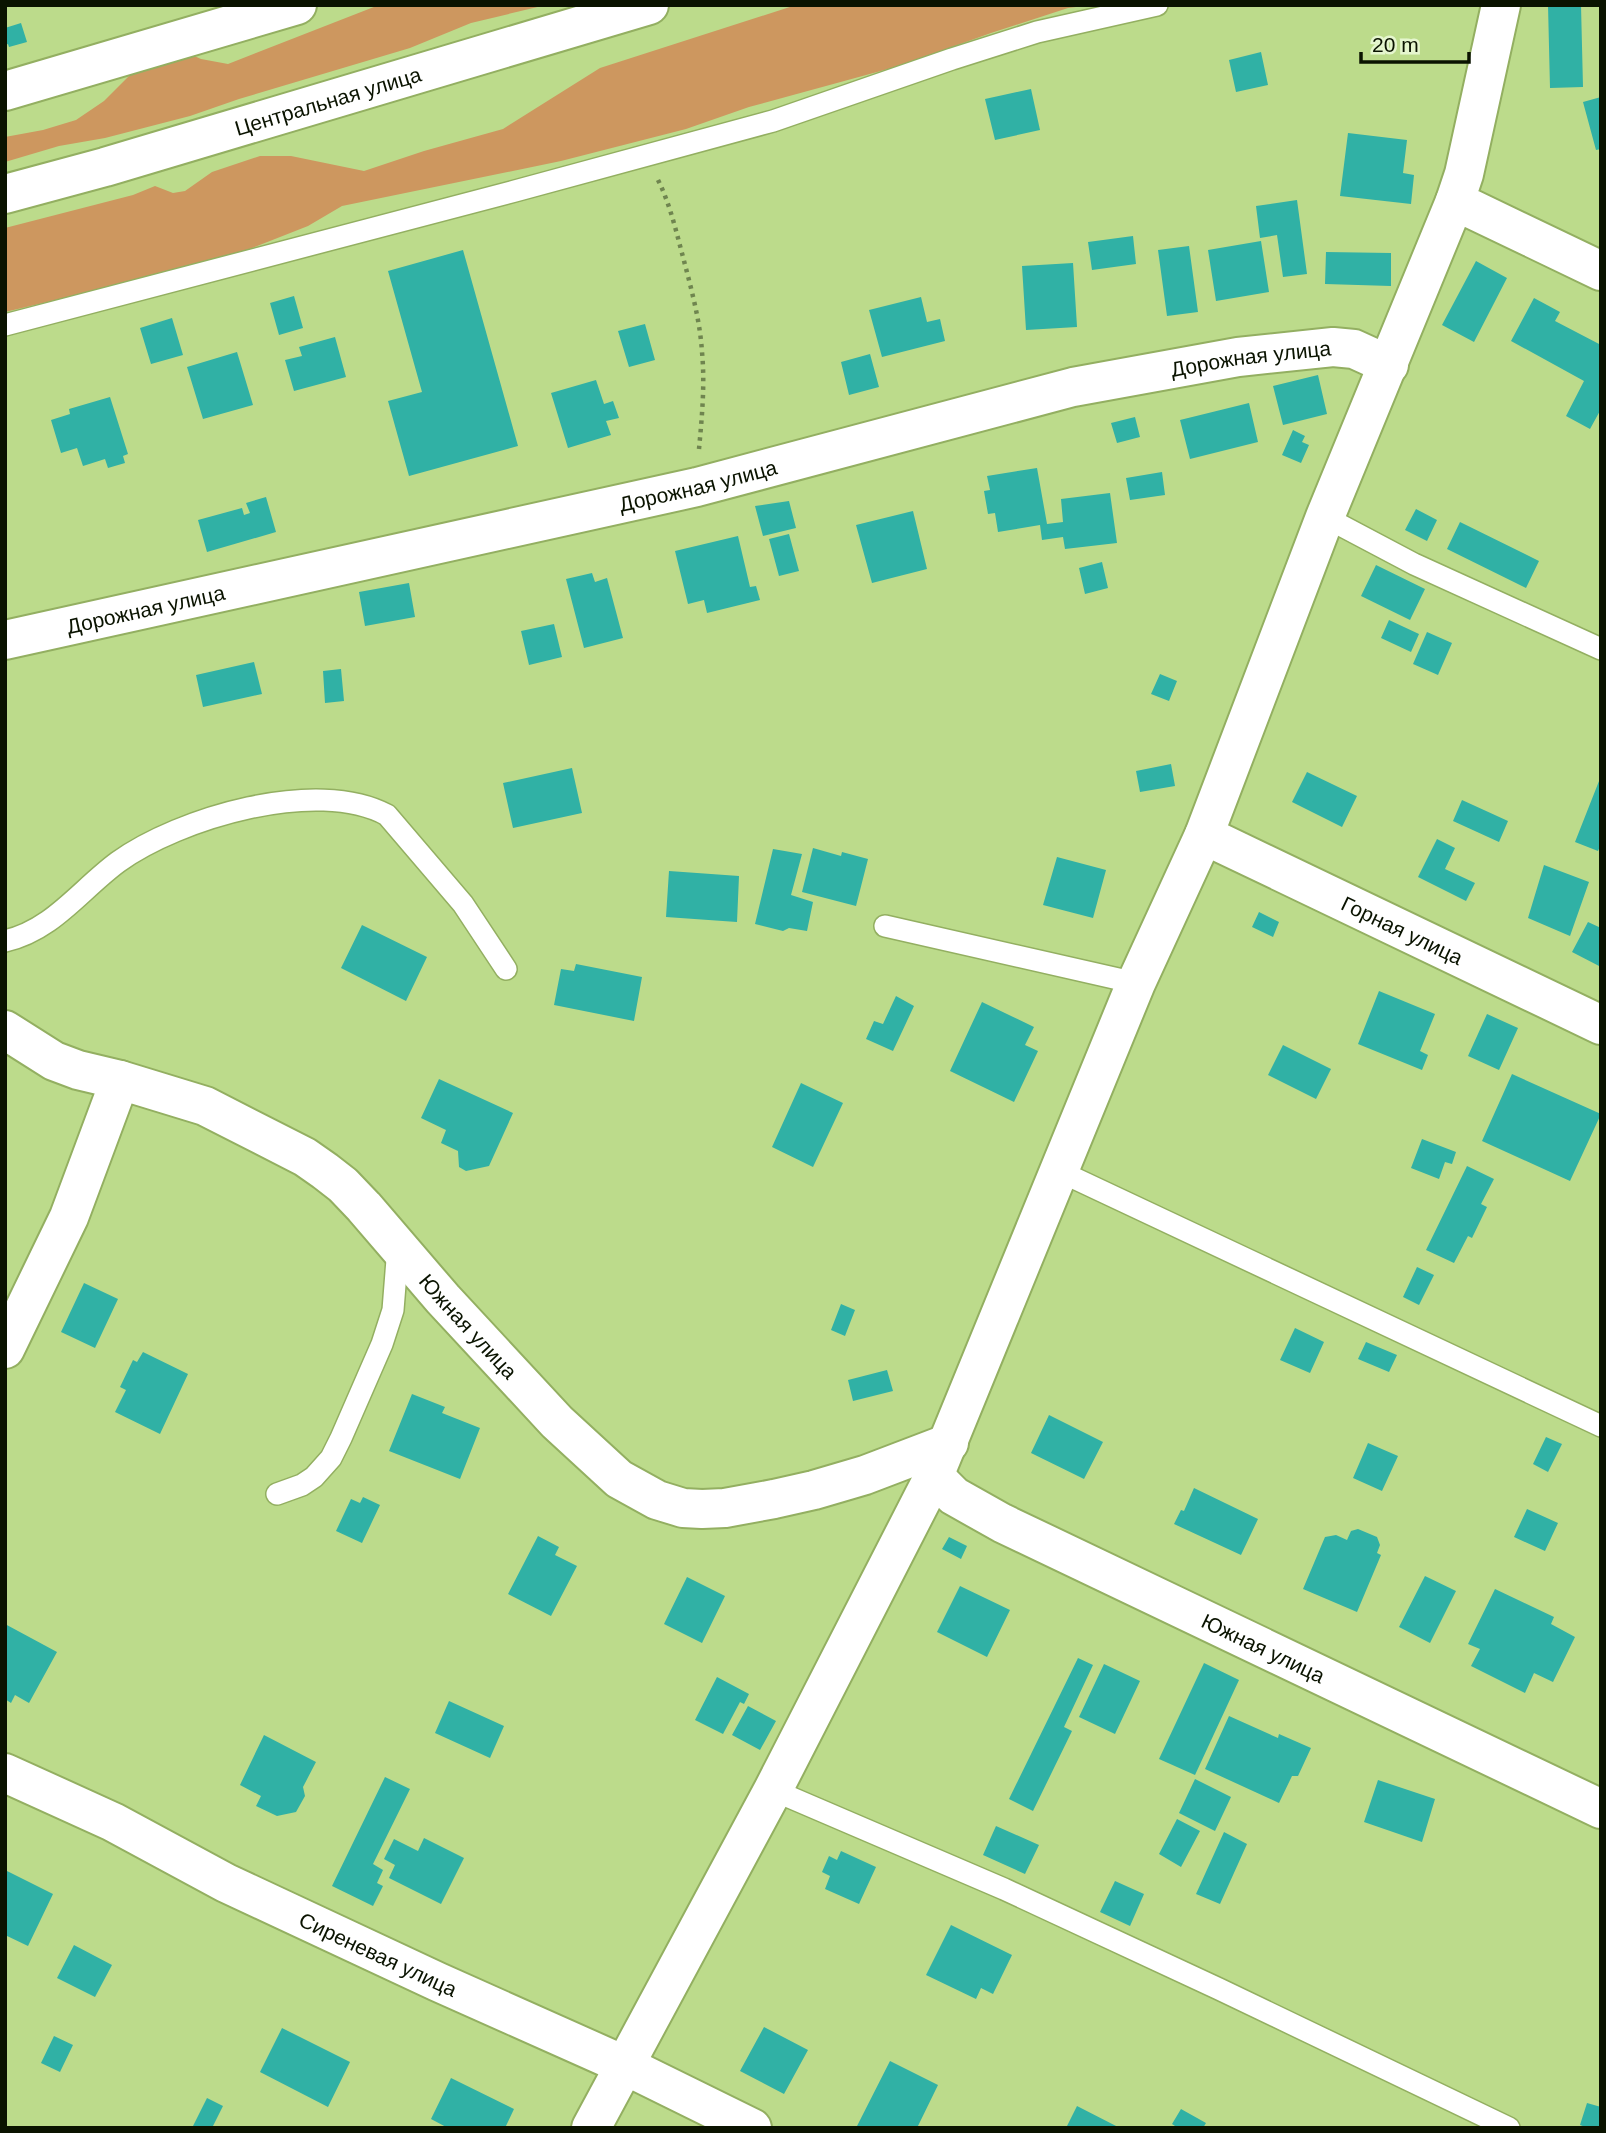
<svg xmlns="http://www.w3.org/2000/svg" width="1606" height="2133" font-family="Helvetica,sans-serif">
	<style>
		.green { fill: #cd975f }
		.building { fill: #30b1a5 }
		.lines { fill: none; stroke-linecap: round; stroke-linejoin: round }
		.lane-casing { stroke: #93af61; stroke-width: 24 }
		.street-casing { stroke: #93af61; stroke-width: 42 }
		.secondary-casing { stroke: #93af61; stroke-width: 42 }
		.path { stroke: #6f854f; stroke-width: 4.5; stroke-dasharray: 3.5 5; stroke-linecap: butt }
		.lane { stroke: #fff; stroke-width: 21 }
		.street { stroke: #fff; stroke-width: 38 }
		.secondary { stroke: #fff; stroke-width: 38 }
		.labels { text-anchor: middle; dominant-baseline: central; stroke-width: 5; stroke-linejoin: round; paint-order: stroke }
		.street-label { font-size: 21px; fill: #0a1300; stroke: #e5f6ce }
	</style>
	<rect width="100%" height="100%" fill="#bcdb8b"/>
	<path class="green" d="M 379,5 L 546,5 L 471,23 L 410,48 L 239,99 L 190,116 L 105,138 L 59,146 L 5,162 L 5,137 L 43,130 L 76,120 L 104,101 L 130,75 L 151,58 L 183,51 L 201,59 L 228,64 Z
		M 796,5 L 1092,5 L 1068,8 L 991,33 L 899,66 L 749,107 L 686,129 L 561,161 L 342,206 L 308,226 L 247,250 L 128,283 L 5,312 L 5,228 L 133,195 L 155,186 L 173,193 L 185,191 L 212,172 L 260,156 L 291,156 L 364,171 L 424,151 L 503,129 L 600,68 Z"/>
	<path class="building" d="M 1548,5 L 1581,5 L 1583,87 L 1550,88 Z
		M 21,23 L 27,42 L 9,47 L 8,44 L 5,45 L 5,28 Z
		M 1261,52 L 1268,85 L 1236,92 L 1229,60 Z
		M 1031,89 L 1040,130 L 995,140 L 985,99 Z
		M 1601,97 L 1601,149 L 1596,150 L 1583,102 Z
		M 1348,133 L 1407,140 L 1403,173 L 1414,175 L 1411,204 L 1340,196 Z
		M 1297,200 L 1307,274 L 1283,277 L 1277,235 L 1260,238 L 1256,206 Z
		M 1133,236 L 1136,264 L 1092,270 L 1088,242 Z
		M 1261,241 L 1269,292 L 1216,301 L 1208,250 Z
		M 1189,246 L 1198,312 L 1167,316 L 1158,250 Z
		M 463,250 L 518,446 L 409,476 L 388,401 L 422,392 L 388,271 Z
		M 1326,252 L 1391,253 L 1391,286 L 1325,284 Z
		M 1476,261 L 1507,278 L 1474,342 L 1442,325 Z
		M 1073,263 L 1077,327 L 1026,330 L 1022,266 Z
		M 294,296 L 303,328 L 279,335 L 270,303 Z
		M 921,297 L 927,322 L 940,319 L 945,341 L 882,357 L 869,310 Z
		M 1534,298 L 1560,312 L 1555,321 L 1601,345 L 1601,409 L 1590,429 L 1566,416 L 1584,381 L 1511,341 Z
		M 172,318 L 183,355 L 151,364 L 140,328 Z
		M 645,324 L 655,360 L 629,367 L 618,331 Z
		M 335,337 L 346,377 L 294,391 L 285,360 L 302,356 L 299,347 Z
		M 237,352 L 253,405 L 203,419 L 187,367 Z
		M 870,354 L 879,387 L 849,395 L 841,362 Z
		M 1318,375 L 1327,414 L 1283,425 L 1273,386 Z
		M 596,380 L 604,404 L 613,401 L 619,418 L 606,421 L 611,435 L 568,448 L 551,393 Z
		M 110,397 L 128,454 L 123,456 L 125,463 L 108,468 L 105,459 L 83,466 L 77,448 L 61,453 L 51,420 L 70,414 L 69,409 Z
		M 1249,403 L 1258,442 L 1190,459 L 1180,420 Z
		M 1135,417 L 1140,437 L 1117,443 L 1111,423 Z
		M 1293,430 L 1305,436 L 1302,442 L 1309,445 L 1301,463 L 1282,455 Z
		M 1037,468 L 1047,524 L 1063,522 L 1061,499 L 1110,493 L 1117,543 L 1065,549 L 1063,537 L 1042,540 L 1040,525 L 998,532 L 995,513 L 988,514 L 984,491 L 990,490 L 987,476 Z
		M 1162,472 L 1165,495 L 1130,500 L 1126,478 Z
		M 266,497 L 276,532 L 207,552 L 198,520 L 242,508 L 244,515 L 250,513 L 246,503 Z
		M 789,501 L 796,528 L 763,536 L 755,506 Z
		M 1416,509 L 1437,520 L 1427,541 L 1405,530 Z
		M 913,511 L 927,569 L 872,583 L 856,525 Z
		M 1460,522 L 1539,561 L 1526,588 L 1447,549 Z
		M 789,534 L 799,571 L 779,576 L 769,539 Z
		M 738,536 L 750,587 L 756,586 L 760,600 L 707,613 L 704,600 L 688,604 L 675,551 Z
		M 1102,562 L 1108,588 L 1085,594 L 1079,568 Z
		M 1376,565 L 1425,589 L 1410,620 L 1361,596 Z
		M 592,573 L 595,582 L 607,578 L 623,638 L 584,648 L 566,579 Z
		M 409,583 L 415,617 L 365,626 L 359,592 Z
		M 1389,620 L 1419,634 L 1411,652 L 1381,638 Z
		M 554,624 L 562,657 L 529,665 L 521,631 Z
		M 1427,632 L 1452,643 L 1438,675 L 1413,664 Z
		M 254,662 L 262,694 L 203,707 L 196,675 Z
		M 341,669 L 344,701 L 325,703 L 323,671 Z
		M 1160,674 L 1177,681 L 1169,701 L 1151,694 Z
		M 1171,764 L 1175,786 L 1140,792 L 1136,771 Z
		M 572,768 L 582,813 L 513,828 L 503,783 Z
		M 1307,772 L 1357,796 L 1342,827 L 1292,802 Z
		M 1601,776 L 1601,844 L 1598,851 L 1575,842 Z
		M 1462,800 L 1508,821 L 1499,842 L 1453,821 Z
		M 1437,839 L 1455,848 L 1445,869 L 1475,883 L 1466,901 L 1418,877 Z
		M 813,848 L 841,856 L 842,852 L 868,859 L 856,906 L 802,892 Z
		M 773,849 L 802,854 L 791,895 L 813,902 L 807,931 L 789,928 L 783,931 L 755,924 Z
		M 1057,857 L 1106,870 L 1093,918 L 1043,905 Z
		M 1544,865 L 1589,882 L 1570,936 L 1528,918 Z
		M 669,871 L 739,876 L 737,922 L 666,917 Z
		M 1259,912 L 1279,922 L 1273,937 L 1252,927 Z
		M 1588,922 L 1601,928 L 1601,967 L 1572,952 Z
		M 362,925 L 427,957 L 406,1001 L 341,968 Z
		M 576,964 L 642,977 L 634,1021 L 554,1005 L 561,969 L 574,971 Z
		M 1379,991 L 1435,1014 L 1420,1051 L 1428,1055 L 1422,1070 L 1358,1044 Z
		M 896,996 L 914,1006 L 893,1051 L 866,1039 L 874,1021 L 883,1024 Z
		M 982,1002 L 1034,1027 L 1025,1045 L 1038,1051 L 1014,1102 L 950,1071 Z
		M 1487,1014 L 1518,1028 L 1499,1070 L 1468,1056 Z
		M 1283,1045 L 1331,1069 L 1316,1099 L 1268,1075 Z
		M 1512,1074 L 1601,1114 L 1570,1181 L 1482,1141 Z
		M 439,1079 L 513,1113 L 489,1166 L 466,1171 L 459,1167 L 458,1151 L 441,1143 L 446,1130 L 421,1118 Z
		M 801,1083 L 843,1103 L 813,1167 L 772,1147 Z
		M 1422,1139 L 1456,1152 L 1452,1164 L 1445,1162 L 1439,1179 L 1411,1168 Z
		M 1467,1166 L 1494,1179 L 1481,1204 L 1487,1207 L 1472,1238 L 1468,1236 L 1454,1263 L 1426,1250 Z
		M 1417,1267 L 1434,1275 L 1419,1305 L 1403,1297 Z
		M 84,1283 L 118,1299 L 95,1348 L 61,1332 Z
		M 841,1304 L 855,1310 L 845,1336 L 831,1330 Z
		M 1295,1328 L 1324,1342 L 1310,1373 L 1280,1360 Z
		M 1366,1342 L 1397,1355 L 1389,1372 L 1358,1359 Z
		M 143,1352 L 188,1374 L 160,1434 L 115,1412 L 126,1390 L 120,1387 L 133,1360 L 137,1362 Z
		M 887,1370 L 893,1391 L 853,1401 L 848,1380 Z
		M 412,1394 L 445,1407 L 442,1413 L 480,1428 L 460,1479 L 389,1451 Z
		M 1049,1415 L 1103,1442 L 1084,1479 L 1031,1453 Z
		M 1546,1437 L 1562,1444 L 1548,1472 L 1533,1464 Z
		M 1368,1443 L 1398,1456 L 1382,1491 L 1353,1478 Z
		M 1194,1488 L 1258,1519 L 1241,1555 L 1174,1524 L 1181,1510 L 1184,1511 Z
		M 363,1497 L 380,1505 L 362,1543 L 336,1531 L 351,1499 L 360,1503 Z
		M 1527,1509 L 1558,1523 L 1545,1551 L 1514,1537 Z
		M 1358,1529 L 1377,1537 L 1380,1545 L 1377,1553 L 1381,1555 L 1357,1612 L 1303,1589 L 1325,1537 L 1336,1535 L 1347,1540 L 1351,1531 Z
		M 538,1536 L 559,1547 L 555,1555 L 577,1566 L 551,1616 L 508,1594 Z
		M 949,1537 L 967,1546 L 961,1559 L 942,1549 Z
		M 1425,1576 L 1456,1591 L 1430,1643 L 1399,1627 Z
		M 687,1577 L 725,1596 L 702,1643 L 664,1624 Z
		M 960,1586 L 1010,1610 L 987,1657 L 937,1632 Z
		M 1495,1589 L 1554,1617 L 1551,1624 L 1575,1637 L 1553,1682 L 1534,1673 L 1525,1693 L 1471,1666 L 1480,1649 L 1468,1644 Z
		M 5,1624 L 57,1652 L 29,1703 L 15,1695 L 11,1703 L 5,1699 Z
		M 1078,1658 L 1093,1665 L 1064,1727 L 1072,1731 L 1033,1811 L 1009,1799 Z
		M 1204,1663 L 1239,1680 L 1195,1775 L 1159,1759 Z
		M 1104,1664 L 1140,1681 L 1115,1734 L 1079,1717 Z
		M 717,1677 L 749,1694 L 744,1704 L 740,1702 L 723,1734 L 695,1720 Z
		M 449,1701 L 504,1726 L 490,1758 L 435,1733 Z
		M 748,1706 L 776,1721 L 760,1750 L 732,1735 Z
		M 1229,1716 L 1278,1738 L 1279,1734 L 1311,1748 L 1298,1776 L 1292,1776 L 1279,1803 L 1205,1769 Z
		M 264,1735 L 316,1762 L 303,1787 L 305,1796 L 296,1812 L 277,1816 L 256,1806 L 261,1796 L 240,1785 Z
		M 385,1777 L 410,1789 L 373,1864 L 383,1870 L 377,1883 L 383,1886 L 373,1906 L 332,1886 Z
		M 1195,1779 L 1231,1797 L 1215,1831 L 1179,1813 Z
		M 1378,1780 L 1435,1799 L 1422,1842 L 1364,1822 Z
		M 1177,1819 L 1200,1831 L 1181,1867 L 1159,1854 Z
		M 996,1826 L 1039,1845 L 1025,1874 L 983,1855 Z
		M 1224,1832 L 1247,1844 L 1220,1904 L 1196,1894 Z
		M 424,1838 L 464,1858 L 441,1904 L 389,1878 L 395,1865 L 384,1859 L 394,1839 L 418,1851 Z
		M 841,1851 L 876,1867 L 859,1904 L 825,1889 L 830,1876 L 822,1872 L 829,1856 L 837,1860 Z
		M 5,1870 L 53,1894 L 28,1946 L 5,1935 Z
		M 1115,1881 L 1144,1894 L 1130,1926 L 1100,1912 Z
		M 951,1925 L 1012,1955 L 993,1994 L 981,1988 L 976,1999 L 926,1975 Z
		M 74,1945 L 112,1965 L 95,1997 L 57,1978 Z
		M 764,2027 L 808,2050 L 784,2094 L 740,2071 Z
		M 282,2028 L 350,2062 L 328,2107 L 260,2072 Z
		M 54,2036 L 73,2045 L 60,2072 L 41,2063 Z
		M 890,2061 L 938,2085 L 917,2128 L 856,2128 Z
		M 451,2078 L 514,2109 L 505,2128 L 448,2128 L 431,2119 Z
		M 207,2098 L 223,2106 L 212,2128 L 192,2128 Z
		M 1587,2103 L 1601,2107 L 1601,2128 L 1588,2128 L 1580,2125 Z
		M 1077,2106 L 1120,2128 L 1066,2128 Z
		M 1181,2109 L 1206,2123 L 1203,2128 L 1178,2128 L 1172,2124 Z"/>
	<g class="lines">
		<defs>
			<path id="lane" d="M 5,325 L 515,191 L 773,121 L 952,59 L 1037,32 L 1157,5
				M 1325,517 L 1414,564 L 1601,649
				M 885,926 L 1136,983
				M 5,941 C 53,930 80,890 118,862 C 179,818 317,777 387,815 L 463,904 L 506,969
				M 1059,1171 L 1601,1426
				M 277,1494 L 302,1485 L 314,1477 L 331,1458 L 341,1438 L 382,1344 L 393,1310 L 398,1247
				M 773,1790 L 1004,1889 L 1219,1989 L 1509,2128"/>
			<g id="street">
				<path d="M 1501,5 L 1464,174 L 1455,201 L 1601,271"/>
				<path d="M 5,91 L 297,5"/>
				<path id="s1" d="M 5,640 L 697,487 L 1073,387 L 1238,357 L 1333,347 L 1354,349 L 1389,365"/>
				<path id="s2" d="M 1204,835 L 1601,1025"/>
				<path id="s3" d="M 5,1030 L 54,1061 L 78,1070 L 120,1080 L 205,1106 L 305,1157 L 325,1171 L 343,1185 L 364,1207 L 443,1299 L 557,1422 L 619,1479 L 657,1500 L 683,1508 L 702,1509 L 725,1508 L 774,1499 L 814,1490 L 865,1475 L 949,1443"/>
				<path d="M 5,1349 L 69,1217 L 120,1080"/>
				<path id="s4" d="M 934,1476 L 954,1496 L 1002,1523 L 1601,1809"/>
				<path id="s5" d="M 5,1773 L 113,1822 L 226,1883 L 438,1982 L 624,2065 L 752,2128"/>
				<path d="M 591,2128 L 773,1790 L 934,1476 L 1136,983 L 1204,835 L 1325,517 L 1455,201"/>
			</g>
			<g id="secondary">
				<path id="s6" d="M 5,194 L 105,167 L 649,5"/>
			</g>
		</defs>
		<use href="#lane" class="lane-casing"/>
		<use href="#street" class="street-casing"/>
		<use href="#secondary" class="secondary-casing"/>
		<path class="path" d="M 658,180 C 670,204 676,231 683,257 C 691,288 700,320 702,352 C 705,384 702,417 699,449"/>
		<use href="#lane" class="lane"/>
		<use href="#street" class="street"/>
		<use href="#secondary" class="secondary"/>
	</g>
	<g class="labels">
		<g class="street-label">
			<text stroke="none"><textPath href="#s6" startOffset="336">Центральная улица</textPath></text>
			<text stroke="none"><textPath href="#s1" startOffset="1278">Дорожная улица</textPath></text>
			<text stroke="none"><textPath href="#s1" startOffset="710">Дорожная улица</textPath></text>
			<text stroke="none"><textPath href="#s1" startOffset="144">Дорожная улица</textPath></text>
			<text stroke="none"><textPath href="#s2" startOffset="220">Горная улица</textPath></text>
			<text stroke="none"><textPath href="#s3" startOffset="564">Южная улица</textPath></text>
			<text stroke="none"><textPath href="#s4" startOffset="373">Южная улица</textPath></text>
			<text stroke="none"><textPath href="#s5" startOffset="415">Сиреневая улица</textPath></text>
		</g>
	</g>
	<rect width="1606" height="2133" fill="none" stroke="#0a1300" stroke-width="14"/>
	<path d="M1361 52v10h108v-10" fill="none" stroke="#0a1300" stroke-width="3.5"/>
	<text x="1372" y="52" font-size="21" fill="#0a1300" stroke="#e5f6ce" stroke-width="5" paint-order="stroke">20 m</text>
</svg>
